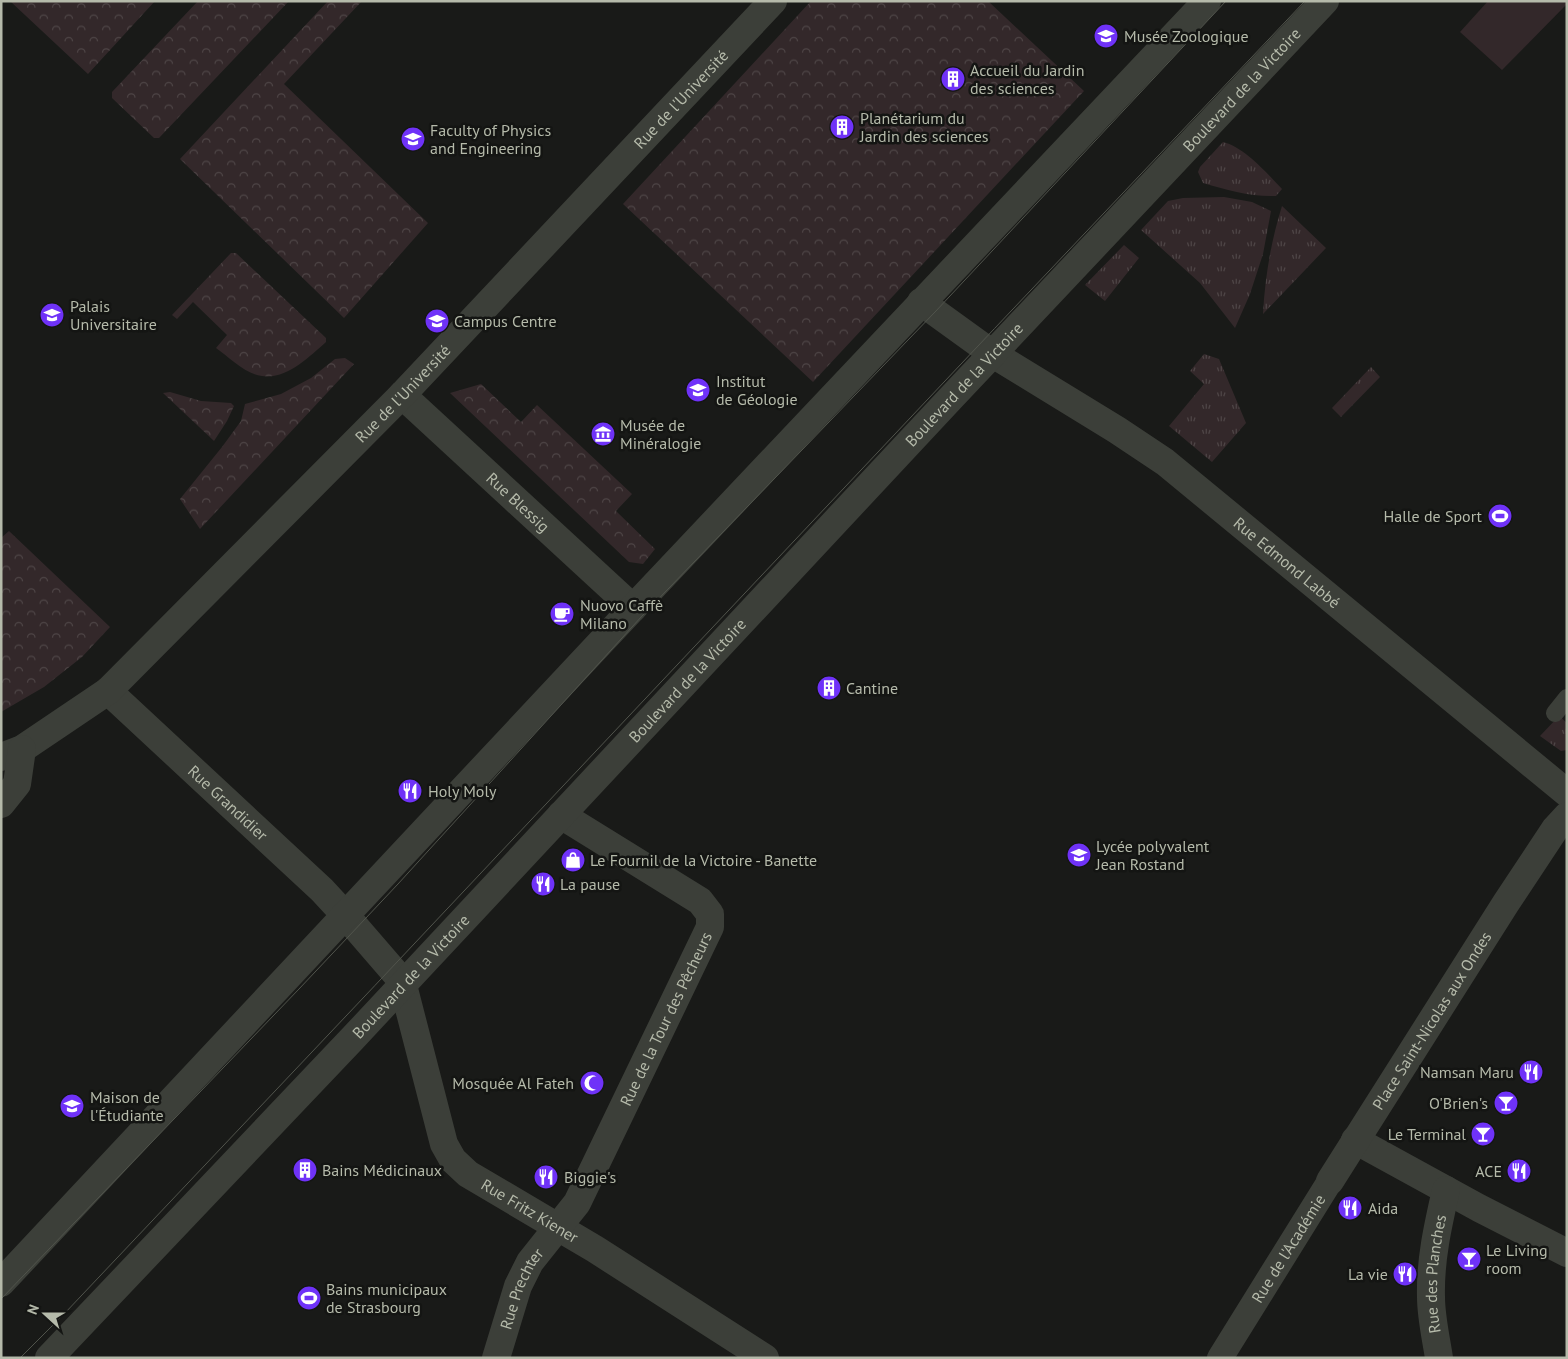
<svg xmlns="http://www.w3.org/2000/svg" width="1568" height="1359" font-family="'PT Sans',sans-serif">
	<style>
		.grass { fill: url(#grass-tufts) }
		.park { fill: url(#park-crowns) }
		.garden { fill: #33282a }
		.lines { fill: none; stroke-linecap: round; stroke-linejoin: round }
		.service { stroke: #3c3f39; stroke-width: 18 }
		.pedestrian { stroke: #3c3f39; stroke-width: 26 }
		.minor { stroke: #3c3f39; stroke-width: 28 }
		.tertiary { stroke: #3c3f39; stroke-width: 28 }
		.tram { stroke: #51544c; stroke-width: 1 }
		.labels { text-anchor: middle; dominant-baseline: central; stroke-width: 5; stroke-linejoin: round; paint-order: stroke }
		.poi-label { font-size: 16px; fill: #b5baaa; stroke: #141513; text-anchor: start }
		.street-label { font-size: 16px; fill: #b5baaa; stroke: #141513 }
	</style>
	<defs>
		<pattern id="grass-tufts" width="24" height="20" patternUnits="userSpaceOnUse" patternTransform="scale(1.25)"><rect width="24" height="20" fill="#33282a"/><path d="M3 7l-1-3M5 7V3M7 7l1-3M15 17l-1-3M17 17v-4M19 17l1-3" fill="none" stroke="#4e4546"/></pattern>
		<pattern id="park-crowns" width="20" height="18" patternUnits="userSpaceOnUse" patternTransform="scale(1.25)"><rect width="20" height="18" fill="#33282a"/><path d="M2 6a3 3 0 1 1 6 0M12 15a3 3 0 1 1 6 0" fill="none" stroke="#4e4546"/></pattern>
	</defs>
	<rect width="100%" height="100%" fill="#191a18"/>
	<path class="grass" d="M 1223,142 C 1244,147 1267,173 1282,189 L 1276,196 C 1251,197 1227,190 1203,183 L 1198,172 L 1200,167 Z
		M 1224,197 L 1252,202 L 1271,211 L 1263,254 L 1250,294 L 1235,328 L 1200,283 L 1141,230 L 1168,201 L 1183,198 Z
		M 1282,206 L 1326,248 L 1263,314 C 1265,277 1271,241 1282,206 Z
		M 1124,245 L 1139,258 L 1105,301 L 1085,285 Z
		M 1204,354 L 1219,359 L 1246,423 L 1212,462 L 1169,426 L 1204,384 L 1190,371 Z
		M 1371,367 L 1380,377 L 1341,417 L 1332,408 Z
		M 1559,716 L 1567,723 L 1567,750 L 1561,751 L 1540,736 Z"/>
	<path class="park" d="M 10,1 L 155,1 L 88,74 Z
		M 198,1 L 289,1 L 159,138 L 154,138 L 112,98 L 112,92 Z
		M 328,1 L 362,1 L 284,84 L 428,223 L 344,318 L 180,159 Z
		M 811,1 L 988,1 L 1084,91 L 813,382 L 623,204 Z
		M 231,253 L 236,253 L 326,338 L 326,342 C 309,357 286,380 262,376 C 245,374 229,357 216,348 L 227,335 L 193,302 L 177,319 L 172,315 Z
		M 345,358 L 354,364 L 200,529 L 180,499 L 222,447 L 241,421 L 245,404 L 281,394 L 311,378 L 335,359 Z
		M 481,384 L 521,422 L 537,405 L 632,494 L 616,511 L 655,549 L 643,564 L 629,562 L 450,393 Z
		M 170,392 L 201,401 L 231,403 L 234,406 L 227,421 L 214,441 L 163,393 Z
		M 9,531 L 110,627 L 82,657 L 44,687 L 1,712 L 1,538 Z"/>
	<path class="garden" d="M 1488,1 L 1567,1 L 1567,4 L 1502,70 L 1460,32 Z"/>
	<g class="lines">
		<path class="service" d="M 1555,713 L 1567,698"/>
		<path class="pedestrian" id="s1" d="M 1220,1358 L 1330,1181"/>
		<g class="minor">
			<path id="s2" d="M 921,302 L 993,354 L 1117,430 L 1165,462 L 1567,793"/>
			<path id="s3" d="M 402,395 L 633,608"/>
			<path id="s4" d="M 108,691 L 322,890 L 346,916"/>
			<path id="s5" d="M 1,757 L 22,749 L 108,691 L 402,395 L 773,1"/>
			<path d="M 1,804 L 17,784 L 22,749"/>
			<path id="s6" d="M 403,982 L 404,989 L 444,1144 L 453,1160 L 468,1174 L 595,1249 L 765,1358"/>
			<path d="M 1355,1140 L 1479,1208 L 1567,1253"/>
			<path id="s7" d="M 1330,1181 L 1506,903 L 1555,829 L 1567,816"/>
			<path id="s8" d="M 496,1358 L 518,1286 L 530,1262 L 577,1203 L 710,927 L 710,914 L 700,901 L 561,815"/>
			<path id="s9" d="M 1439,1358 C 1436,1338 1431,1317 1431,1297 C 1430,1260 1438,1225 1446,1190"/>
		</g>
		<g class="tertiary">
			<path d="M 346,916 L 403,982"/>
			<path d="M 1,1283 L 633,608 L 1207,1"/>
			<path id="s10" d="M 49,1358 L 352,1039 L 949,400 L 1325,1"/>
		</g>
		<path class="tram" d="M 1,1299 L 299,989 L 398,884 L 642,616 L 935,312 L 1226,1
			M 20,1358 L 64,1314 C 479,877 890,437 1305,1"/>
	</g>
	<defs>
		<symbol id="university-disc" viewBox="-11 -11 22 22"><circle r="9.5" fill="#6f32f8" stroke="#141513"/><path d="M0-5L7-2L0 1L-7-2ZM-4 1L0 2.5L4 1V4Q0 6-4 4Z" fill="#fff"/></symbol>
		<symbol id="building-disc" viewBox="-11 -11 22 22"><circle r="9.5" fill="#6f32f8" stroke="#141513"/><path d="M-4-6H4V6H1V3H-1V6H-4ZM-2.5-4.3h1.7v1.8h-1.7ZM.8-4.3h1.7v1.8H.8ZM-2.5-1h1.7V.8h-1.7ZM.8-1h1.7V.8H.8Z" fill="#fff"/></symbol>
		<symbol id="museum-disc" viewBox="-11 -11 22 22"><circle r="9.5" fill="#6f32f8" stroke="#141513"/><path d="M0-6L6-3V-2H-6V-3ZM-5-1h2V3h-2ZM-1-1h2V3h-2ZM3-1h2V3H3ZM-6 4H6V6H-6Z" fill="#fff"/></symbol>
		<symbol id="stadium-disc" viewBox="-11 -11 22 22"><circle r="9.5" fill="#6f32f8" stroke="#141513"/><path d="M0-5a6.5 5 0 1 0 0 10a6.5 5 0 1 0 0-10ZM-3.5-1.8h7v3.6h-7Z" fill="#fff"/></symbol>
		<symbol id="cafe-disc" viewBox="-11 -11 22 22"><circle r="9.5" fill="#6f32f8" stroke="#141513"/><path d="M-5.5-4.5H6V0H3Q3 3.5 0 3.5H-2.5Q-5.5 3.5-5.5 0ZM3-3.2v2h1.7v-2ZM-6 4.5H4V6H-6Z" fill="#fff"/></symbol>
		<symbol id="restaurant-disc" viewBox="-11 -11 22 22"><circle r="9.5" fill="#6f32f8" stroke="#141513"/><path d="M-5-6h1v4h1v-4h1v4h1v-4h1v5L-1.5 .5V6h-2V.5L-5-1ZM5-6V6H3V1.5H1.5Q1.5-4 5-6Z" fill="#fff"/></symbol>
		<symbol id="school-disc" viewBox="-11 -11 22 22"><circle r="9.5" fill="#6f32f8" stroke="#141513"/><path d="M0-5L7-2L0 1L-7-2ZM-4 1L0 2.5L4 1V4Q0 6-4 4Z" fill="#fff"/></symbol>
		<symbol id="shop-disc" viewBox="-11 -11 22 22"><circle r="9.5" fill="#6f32f8" stroke="#141513"/><path d="M-5-2.5h2.3a2.7 3.5 0 0 1 5.4 0H5L5.5 6h-11ZM-1.5-2.5h3a1.5 2.3 0 0 0-3 0Z" fill="#fff"/></symbol>
		<symbol id="mosque-disc" viewBox="-11 -11 22 22"><circle r="9.5" fill="#6f32f8" stroke="#141513"/><path d="M3.5-4.9A6 6 0 1 0 3.5 4.9A5 5 0 1 1 3.5-4.9Z" fill="#fff"/></symbol>
		<symbol id="bar-disc" viewBox="-11 -11 22 22"><circle r="9.5" fill="#6f32f8" stroke="#141513"/><path d="M-6-5H6L.8 .8V4.5H3.5V6h-7V4.5H-.8V.8Z" fill="#fff"/></symbol>
	</defs>
	<g fill-rule="evenodd">
		<use href="#university-disc" x="1092" y="22" width="28" height="28"/>
		<use href="#building-disc" x="939" y="65" width="28" height="28"/>
		<use href="#building-disc" x="828" y="113" width="28" height="28"/>
		<use href="#university-disc" x="399" y="125" width="28" height="28"/>
		<use href="#university-disc" x="38" y="301" width="28" height="28"/>
		<use href="#university-disc" x="423" y="307" width="28" height="28"/>
		<use href="#university-disc" x="684" y="376" width="28" height="28"/>
		<use href="#museum-disc" x="589" y="420" width="28" height="28"/>
		<use href="#stadium-disc" x="1486" y="502" width="28" height="28"/>
		<use href="#cafe-disc" x="548" y="600" width="28" height="28"/>
		<use href="#building-disc" x="815" y="674" width="28" height="28"/>
		<use href="#restaurant-disc" x="396" y="777" width="28" height="28"/>
		<use href="#school-disc" x="1065" y="841" width="28" height="28"/>
		<use href="#shop-disc" x="559" y="846" width="28" height="28"/>
		<use href="#restaurant-disc" x="529" y="870" width="28" height="28"/>
		<use href="#restaurant-disc" x="1517" y="1058" width="28" height="28"/>
		<use href="#mosque-disc" x="578" y="1069" width="28" height="28"/>
		<use href="#bar-disc" x="1492" y="1089" width="28" height="28"/>
		<use href="#university-disc" x="58" y="1092" width="28" height="28"/>
		<use href="#bar-disc" x="1469" y="1120" width="28" height="28"/>
		<use href="#building-disc" x="291" y="1156" width="28" height="28"/>
		<use href="#restaurant-disc" x="1505" y="1157" width="28" height="28"/>
		<use href="#restaurant-disc" x="532" y="1163" width="28" height="28"/>
		<use href="#restaurant-disc" x="1336" y="1194" width="28" height="28"/>
		<use href="#bar-disc" x="1455" y="1245" width="28" height="28"/>
		<use href="#restaurant-disc" x="1391" y="1260" width="28" height="28"/>
		<use href="#stadium-disc" x="295" y="1284" width="28" height="28"/>
	</g>
	<g class="labels">
		<g class="poi-label">
			<text x="1124" y="36">Musée Zoologique</text>
			<text x="970" y="70">Accueil du Jardin<tspan x="970" dy="18">des sciences</tspan></text>
			<text x="860" y="118">Planétarium du<tspan x="860" dy="18">Jardin des sciences</tspan></text>
			<text x="430" y="130">Faculty of Physics<tspan x="430" dy="18">and Engineering</tspan></text>
			<text x="70" y="306">Palais<tspan x="70" dy="18">Universitaire</tspan></text>
			<text x="454" y="321">Campus Centre</text>
			<text x="716" y="381">Institut<tspan x="716" dy="18">de Géologie</tspan></text>
			<text x="620" y="425">Musée de<tspan x="620" dy="18">Minéralogie</tspan></text>
			<text x="1482" y="516" text-anchor="end">Halle de Sport</text>
			<text x="580" y="605">Nuovo Caffè<tspan x="580" dy="18">Milano</tspan></text>
			<text x="846" y="688">Cantine</text>
			<text x="428" y="791">Holy Moly</text>
			<text x="1096" y="846">Lycée polyvalent<tspan x="1096" dy="18">Jean Rostand</tspan></text>
			<text x="590" y="860">Le Fournil de la Victoire - Banette</text>
			<text x="560" y="884">La pause</text>
			<text x="1514" y="1072" text-anchor="end">Namsan Maru</text>
			<text x="574" y="1083" text-anchor="end">Mosquée Al Fateh</text>
			<text x="90" y="1097">Maison de<tspan x="90" dy="18">l'Étudiante</tspan></text>
			<text x="1488" y="1103" text-anchor="end">O'Brien's</text>
			<text x="1466" y="1134" text-anchor="end">Le Terminal</text>
			<text x="322" y="1170">Bains Médicinaux</text>
			<text x="1502" y="1171" text-anchor="end">ACE</text>
			<text x="564" y="1177">Biggie's</text>
			<text x="1368" y="1208">Aida</text>
			<text x="1486" y="1250">Le Living<tspan x="1486" dy="18">room</tspan></text>
			<text x="1388" y="1274" text-anchor="end">La vie</text>
			<text x="326" y="1289">Bains municipaux<tspan x="326" dy="18">de Strasbourg</tspan></text>
		</g>
		<g class="street-label">
			<text stroke="none"><textPath href="#s10" startOffset="1741">Boulevard de la Victoire</textPath></text>
			<text stroke="none"><textPath href="#s5" startOffset="950">Rue de l'Université</textPath></text>
			<text stroke="none"><textPath href="#s10" startOffset="1336">Boulevard de la Victoire</textPath></text>
			<text stroke="none"><textPath href="#s5" startOffset="545">Rue de l'Université</textPath></text>
			<text stroke="none"><textPath href="#s3" startOffset="158">Rue Blessig</textPath></text>
			<text stroke="none"><textPath href="#s2" startOffset="450">Rue Edmond Labbé</textPath></text>
			<text stroke="none"><textPath href="#s10" startOffset="931">Boulevard de la Victoire</textPath></text>
			<text stroke="none"><textPath href="#s4" startOffset="164">Rue Grandidier</textPath></text>
			<text stroke="none"><textPath href="#s10" startOffset="526">Boulevard de la Victoire</textPath></text>
			<text stroke="none"><textPath href="#s8" startOffset="382">Rue de la Tour des Pêcheurs</textPath></text>
			<text stroke="none"><textPath href="#s7" startOffset="190">Place Saint-Nicolas aux Ondes</textPath></text>
			<text stroke="none"><textPath href="#s6" startOffset="278">Rue Fritz Kiener</textPath></text>
			<text stroke="none"><textPath href="#s1" startOffset="129">Rue de l'Académie</textPath></text>
			<text stroke="none"><textPath href="#s9" startOffset="85">Rue des Planches</textPath></text>
			<text stroke="none"><textPath href="#s8" startOffset="74">Rue Prechter</textPath></text>
		</g>
	</g>
	<rect width="1568" height="1359" fill="none" stroke="#b5baaa" stroke-width="5"/>
	<g transform="translate(45 1314) rotate(291)" stroke="#141513" stroke-width="4" paint-order="stroke">
	<path d="M0-4L9 19L0 12L-9 19Z" fill="#b5baaa"/>
	<text y="-8" font-size="14" font-weight="bold" text-anchor="middle" fill="#b5baaa">N</text>
	</g>
</svg>
